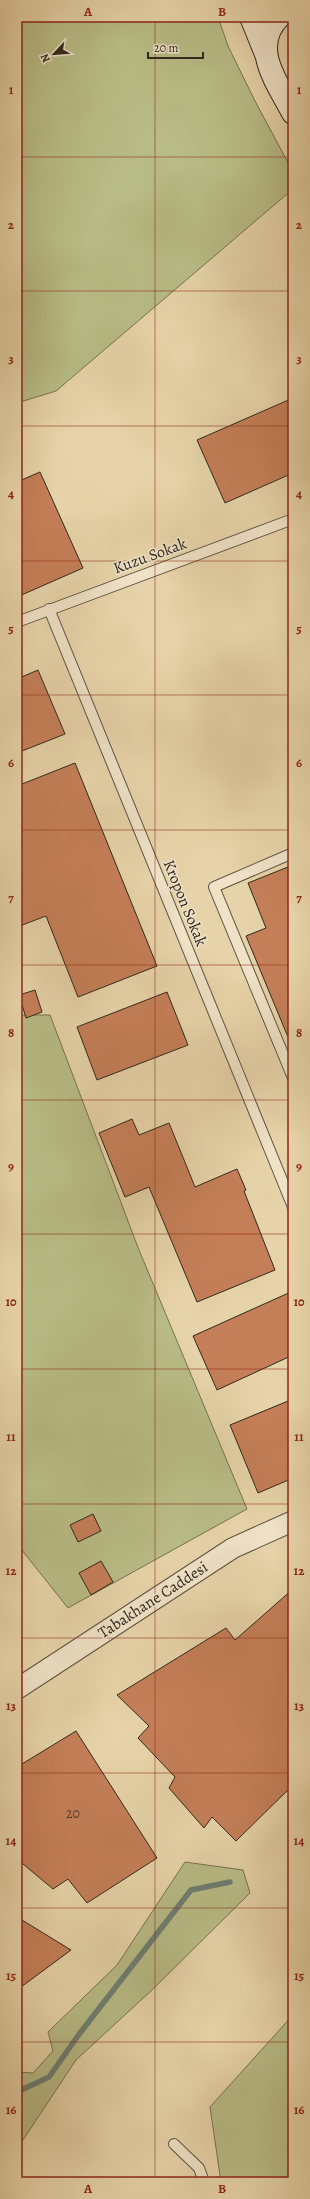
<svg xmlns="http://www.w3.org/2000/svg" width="310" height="2199" font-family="Alegreya,serif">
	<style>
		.green { fill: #b8bc86; stroke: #747252 }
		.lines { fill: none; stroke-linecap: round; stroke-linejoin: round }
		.stream { stroke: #6d7e73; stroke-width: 5.5 }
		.building { fill: #c57f58; stroke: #2f281e }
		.service-casing { stroke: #5d5341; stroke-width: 12 }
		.minor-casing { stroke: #5d5341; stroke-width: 22 }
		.secondary-casing { stroke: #2f281e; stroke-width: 24 }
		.service { stroke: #efe2c7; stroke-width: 10 }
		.minor { stroke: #efe2c7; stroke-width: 20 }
		.secondary { stroke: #efe2c7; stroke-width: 22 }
		.grid { fill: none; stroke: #8f2418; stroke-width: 1; stroke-opacity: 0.55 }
		.labels { text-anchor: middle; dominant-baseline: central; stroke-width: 3; stroke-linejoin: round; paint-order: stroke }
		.number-label { font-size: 14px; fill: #543e2c }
		.street-label { font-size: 16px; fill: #2f281e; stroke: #efe2c7 }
		.neatline { fill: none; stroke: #8f2418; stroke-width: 1.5 }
		.grid-label { font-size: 13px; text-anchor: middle; font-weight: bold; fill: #8f2418 }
	</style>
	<rect width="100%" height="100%" fill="#e7d3a9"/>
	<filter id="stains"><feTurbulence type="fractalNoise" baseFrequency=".005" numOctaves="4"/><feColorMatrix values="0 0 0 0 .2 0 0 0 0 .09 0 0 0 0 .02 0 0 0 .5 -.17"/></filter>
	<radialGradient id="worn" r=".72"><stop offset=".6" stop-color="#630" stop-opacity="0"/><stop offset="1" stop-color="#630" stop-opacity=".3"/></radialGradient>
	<path class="green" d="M 17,17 L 218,17 L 228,46 L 255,101 L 293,172 L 293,189 L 56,391 L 17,403 Z
		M 293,39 L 293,69 C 289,58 290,50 293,39 Z
		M 17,1015 L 50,1015 L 139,1250 L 247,1509 L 68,1608 L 17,1544 Z
		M 185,1862 L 243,1870 L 250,1893 L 153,1989 L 76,2060 L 17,2149 L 17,2072 L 33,2073 L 53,2051 L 48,2032 L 117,1965 Z
		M 293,2015 L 293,2182 L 221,2182 L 210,2107 Z"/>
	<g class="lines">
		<path class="stream" d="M 17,2092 L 49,2077 L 80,2033 L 191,1890 L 230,1882"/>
	</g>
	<path class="building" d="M 293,398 L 293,473 L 225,503 L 197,440 Z
		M 40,472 L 83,568 L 17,597 L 17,482 Z
		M 38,670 L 65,734 L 17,753 L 17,679 Z
		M 75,763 L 157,966 L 78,997 L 46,916 L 17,927 L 17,786 Z
		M 293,865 L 293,1049 L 246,936 L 266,928 L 248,883 Z
		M 35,990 L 42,1012 L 26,1018 L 19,995 Z
		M 167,992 L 188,1045 L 97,1080 L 77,1027 Z
		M 132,1119 L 139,1135 L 169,1123 L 195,1187 L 237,1169 L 246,1190 L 244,1191 L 275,1270 L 197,1302 L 149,1187 L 125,1197 L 99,1133 Z
		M 293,1291 L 293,1355 L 217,1390 L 193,1336 Z
		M 293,1399 L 293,1478 L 258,1493 L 230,1425 Z
		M 93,1514 L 101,1531 L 78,1542 L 70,1525 Z
		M 101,1561 L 113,1582 L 91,1595 L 79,1573 Z
		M 293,1589 L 293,1785 L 236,1841 L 212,1817 L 204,1828 L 169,1788 L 175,1777 L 138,1738 L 149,1726 L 117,1695 L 226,1628 L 235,1640 Z
		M 76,1731 L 157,1858 L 87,1903 L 68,1879 L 53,1889 L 17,1859 L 17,1767 Z
		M 17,1917 L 71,1950 L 17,1990 Z"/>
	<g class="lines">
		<defs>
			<path id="service" d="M 49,609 L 293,1207
				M 17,622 L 293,519
				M 293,853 L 214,887 L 293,1078
				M 174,2144 L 199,2168 L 204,2182"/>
			<path id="minor" d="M 17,1689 L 233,1548 L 293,1521"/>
			<path id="secondary" d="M 251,17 L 266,54
				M 279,17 C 249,47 278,84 293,113"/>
		</defs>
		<use href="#service" class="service-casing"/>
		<use href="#minor" class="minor-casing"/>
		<use href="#secondary" class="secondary-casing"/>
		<use href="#service" class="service"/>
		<use href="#minor" class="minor"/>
		<use href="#secondary" class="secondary"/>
	</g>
	<path class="grid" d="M 155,17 L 155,2182M 17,157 L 293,157M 17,291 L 293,291M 17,426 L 293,426M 17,561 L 293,561M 17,695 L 293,695M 17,830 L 293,830M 17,965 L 293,965M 17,1100 L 293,1100M 17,1234 L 293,1234M 17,1369 L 293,1369M 17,1504 L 293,1504M 17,1638 L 293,1638M 17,1773 L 293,1773M 17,1908 L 293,1908M 17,2042 L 293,2042"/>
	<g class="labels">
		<g class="number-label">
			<text x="73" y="1813">20</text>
		</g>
		<g class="street-label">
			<text transform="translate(150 556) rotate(-20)">Kuzu Sokak</text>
			<text transform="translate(185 903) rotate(68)">Kropon Sokak</text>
			<text transform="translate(153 1600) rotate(-33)">Tabakhane Caddesi</text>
		</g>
	</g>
	<rect width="310" height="2199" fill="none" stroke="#e7d3a9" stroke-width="44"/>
	<g transform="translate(54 54) rotate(244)" stroke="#efe2c7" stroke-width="3" paint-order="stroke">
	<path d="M0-3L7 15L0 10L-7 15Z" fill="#2f281e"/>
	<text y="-6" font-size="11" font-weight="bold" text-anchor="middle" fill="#2f281e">N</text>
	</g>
	<path d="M148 52v6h55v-6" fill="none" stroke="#2f281e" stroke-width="2"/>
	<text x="154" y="52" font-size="12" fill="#2f281e" stroke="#efe2c7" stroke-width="3" paint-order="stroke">20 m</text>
	<rect x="22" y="22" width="266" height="2155" class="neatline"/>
	<g class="grid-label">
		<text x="88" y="16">A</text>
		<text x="222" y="16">B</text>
		<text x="11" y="94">1</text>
		<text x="299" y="94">1</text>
		<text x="11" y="229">2</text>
		<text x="299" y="229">2</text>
		<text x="11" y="363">3</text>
		<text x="299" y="363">3</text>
		<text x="11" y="498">4</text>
		<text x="299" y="498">4</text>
		<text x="11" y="633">5</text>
		<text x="299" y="633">5</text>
		<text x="11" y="767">6</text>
		<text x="299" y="767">6</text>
		<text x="11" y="902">7</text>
		<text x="299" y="902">7</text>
		<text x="11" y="1037">8</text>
		<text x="299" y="1037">8</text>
		<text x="11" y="1171">9</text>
		<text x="299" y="1171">9</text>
		<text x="11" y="1306">10</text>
		<text x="299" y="1306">10</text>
		<text x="11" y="1441">11</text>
		<text x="299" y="1441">11</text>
		<text x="11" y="1575">12</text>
		<text x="299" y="1575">12</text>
		<text x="11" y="1710">13</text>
		<text x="299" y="1710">13</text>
		<text x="11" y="1845">14</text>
		<text x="299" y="1845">14</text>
		<text x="11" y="1980">15</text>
		<text x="299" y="1980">15</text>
		<text x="11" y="2114">16</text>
		<text x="299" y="2114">16</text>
		<text x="88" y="2193">A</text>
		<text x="222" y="2193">B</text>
	</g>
	<rect width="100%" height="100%" filter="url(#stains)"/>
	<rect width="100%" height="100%" fill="url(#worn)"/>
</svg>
